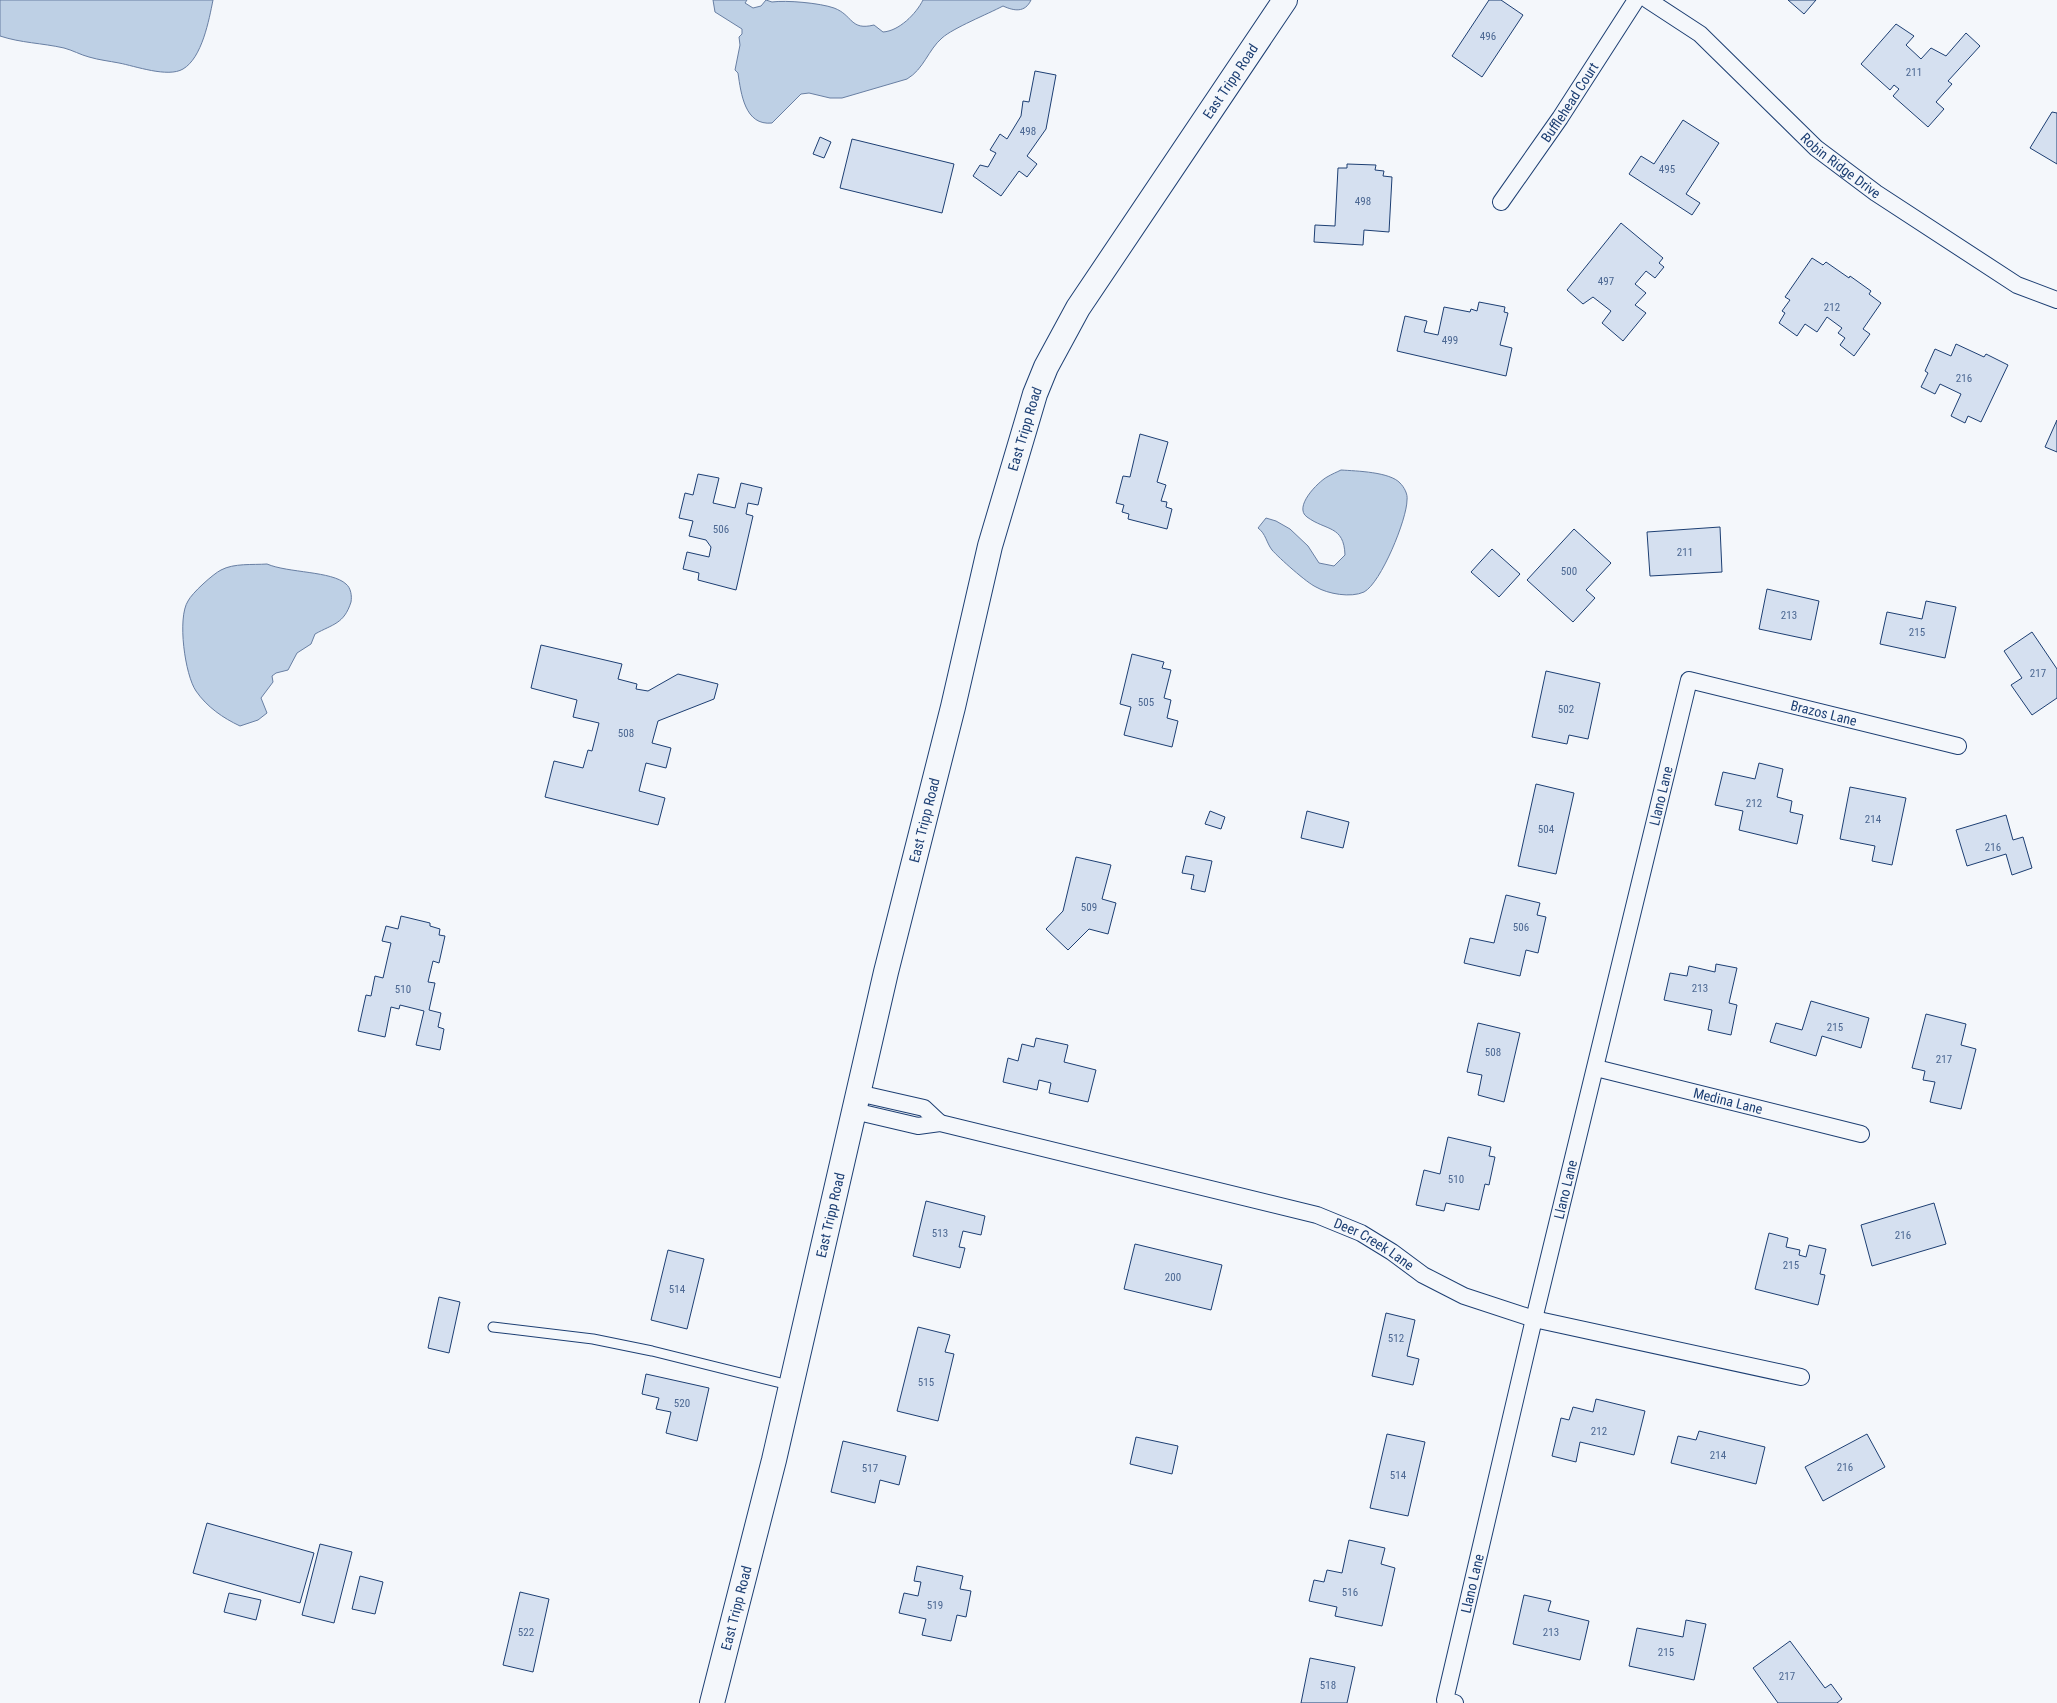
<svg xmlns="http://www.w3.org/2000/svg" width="2057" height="1703" font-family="'Roboto Condensed',sans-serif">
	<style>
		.water { fill: #bed0e5; stroke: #687fa3 }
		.building { fill: #d5e0f0; stroke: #1d3f73 }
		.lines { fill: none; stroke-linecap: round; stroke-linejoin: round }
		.lane-casing { stroke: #1d3f73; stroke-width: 11 }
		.street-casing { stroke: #1d3f73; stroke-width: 18 }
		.secondary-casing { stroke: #1d3f73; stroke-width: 26 }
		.lane { stroke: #f4f7fb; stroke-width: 9 }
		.street { stroke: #f4f7fb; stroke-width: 16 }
		.secondary { stroke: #f4f7fb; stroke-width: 24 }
		.labels { text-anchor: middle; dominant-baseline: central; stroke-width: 4; stroke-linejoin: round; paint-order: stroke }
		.number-label { font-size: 11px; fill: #4b6792 }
		.street-label { font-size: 14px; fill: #1d3f73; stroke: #f4f7fb }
	</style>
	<rect width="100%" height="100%" fill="#f4f7fb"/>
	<path class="water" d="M 0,0 L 213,0 C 209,20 202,58 183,69 C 168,78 135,66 119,63 C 109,61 99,60 89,57 C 81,55 72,50 64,48 C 42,43 21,43 0,36 Z
		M 713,0 L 747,0 L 745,3 L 753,8 L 761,6 L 766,0 L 772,2 C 786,0 820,3 834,8 C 853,15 850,31 874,25 L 883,32 C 899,31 916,14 923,0 L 1031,0 C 1025,13 1014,11 1003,6 C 988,14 953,28 942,38 C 928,50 924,69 907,79 L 842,98 L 830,98 L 809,93 L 801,94 L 772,123 C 745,126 741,94 738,73 L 735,70 L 740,45 L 739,37 L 742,34 L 742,29 L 715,12 Z
		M 1341,470 C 1357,471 1390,472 1400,483 C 1404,487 1408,494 1407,500 C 1407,519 1381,583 1364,592 C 1351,598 1328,594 1316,587 C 1307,583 1279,558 1272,550 C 1266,542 1266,534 1258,528 L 1266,518 L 1276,521 L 1290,529 L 1308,546 L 1319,563 L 1334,566 L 1345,555 C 1344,525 1326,531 1307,517 C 1293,507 1318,482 1327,477 C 1332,474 1337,472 1341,470 Z
		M 267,564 C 288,573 332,571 346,584 C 351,588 352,596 351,602 C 344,624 333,624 315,634 L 311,644 L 297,653 L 288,670 L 276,673 L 272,676 L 273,682 L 261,698 L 267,713 L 258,720 L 240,726 C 223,718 207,707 196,691 C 185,675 177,618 188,601 C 192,593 213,574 221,570 C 234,563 253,565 267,564 Z"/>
	<path class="building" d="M 1489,0 L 1501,0 L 1523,15 L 1482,77 L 1452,56 Z
		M 1788,0 L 1816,0 L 1804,14 Z
		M 1896,24 L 1914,36 L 1906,45 L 1921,59 L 1931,48 L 1946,56 L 1966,33 L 1980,46 L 1948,81 L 1952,84 L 1936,102 L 1944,109 L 1928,127 L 1893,96 L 1899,89 L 1894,85 L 1890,90 L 1861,64 Z
		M 1035,71 L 1056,75 L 1046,129 L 1027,156 L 1037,164 L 1027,177 L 1019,171 L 1001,196 L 973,176 L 980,165 L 988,167 L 996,153 L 990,150 L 1000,134 L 1007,139 L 1021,116 L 1023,101 L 1029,102 Z
		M 2052,112 L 2057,113 L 2057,164 L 2030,148 Z
		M 1683,120 L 1719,143 L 1686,194 L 1700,203 L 1692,215 L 1629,174 L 1641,156 L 1654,164 Z
		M 820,137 L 831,142 L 824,158 L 813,154 Z
		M 852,139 L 954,164 L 942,213 L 840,188 Z
		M 1347,164 L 1376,165 L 1375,170 L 1384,171 L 1383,176 L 1392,177 L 1389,232 L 1364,230 L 1363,245 L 1314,242 L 1315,225 L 1335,226 L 1338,168 L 1347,168 Z
		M 1621,223 L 1663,258 L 1659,263 L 1664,267 L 1655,278 L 1646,271 L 1635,284 L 1646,293 L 1635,305 L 1646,313 L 1623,341 L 1602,323 L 1611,311 L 1593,297 L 1583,304 L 1567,290 Z
		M 1812,258 L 1823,265 L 1826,262 L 1849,278 L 1850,276 L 1871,291 L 1869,294 L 1881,303 L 1863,329 L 1870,334 L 1854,356 L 1840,345 L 1845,338 L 1838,333 L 1842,328 L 1827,317 L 1817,332 L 1805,324 L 1797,336 L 1779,323 L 1785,313 L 1782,311 L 1790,300 L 1785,297 Z
		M 1479,302 L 1505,307 L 1504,312 L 1508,313 L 1500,345 L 1512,348 L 1506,376 L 1397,351 L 1405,316 L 1427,321 L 1424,332 L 1438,335 L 1444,307 L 1470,312 L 1471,309 L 1477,311 Z
		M 1956,344 L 1984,357 L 1986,354 L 2008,365 L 1981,422 L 1968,416 L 1965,423 L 1951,416 L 1961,394 L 1940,384 L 1935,394 L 1921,387 L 1928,373 L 1925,371 L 1935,349 L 1951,356 Z
		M 2057,420 L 2057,452 L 2045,447 Z
		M 1140,434 L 1168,442 L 1157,482 L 1166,485 L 1161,501 L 1167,502 L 1166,507 L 1172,509 L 1167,529 L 1128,519 L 1129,514 L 1122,512 L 1124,505 L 1116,503 L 1123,476 L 1130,477 Z
		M 698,474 L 719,478 L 713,503 L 735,508 L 741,483 L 762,488 L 758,505 L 748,503 L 746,514 L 753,516 L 736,590 L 698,580 L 699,573 L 683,569 L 687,552 L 709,557 L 711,547 L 706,540 L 689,536 L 693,521 L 679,518 L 685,493 L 693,495 Z
		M 1720,527 L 1722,572 L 1650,576 L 1647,532 Z
		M 1574,529 L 1611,563 L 1586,590 L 1595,598 L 1573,622 L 1527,580 Z
		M 1492,549 L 1520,574 L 1499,597 L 1471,572 Z
		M 1767,589 L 1819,601 L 1811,640 L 1759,629 Z
		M 1926,601 L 1956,607 L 1945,658 L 1880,644 L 1887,612 L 1922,619 Z
		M 2032,632 L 2057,669 L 2057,698 L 2032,715 L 2011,685 L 2022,678 L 2004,651 Z
		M 541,645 L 622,664 L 618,679 L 637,684 L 636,689 L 648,691 L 678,674 L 718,684 L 714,699 L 658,721 L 652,743 L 671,748 L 666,768 L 646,763 L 639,791 L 665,798 L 658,825 L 545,797 L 554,761 L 583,768 L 588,750 L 592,751 L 599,723 L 573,717 L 577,700 L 531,688 Z
		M 1132,654 L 1164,662 L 1162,668 L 1171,670 L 1164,698 L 1171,700 L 1167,718 L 1178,721 L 1172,747 L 1124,735 L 1131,707 L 1120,704 Z
		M 1546,671 L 1600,683 L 1588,739 L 1569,735 L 1567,744 L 1532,737 Z
		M 1759,763 L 1783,769 L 1777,797 L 1792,801 L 1790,812 L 1803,815 L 1797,844 L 1739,830 L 1743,811 L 1715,805 L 1723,772 L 1755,779 Z
		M 1536,784 L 1574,793 L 1556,874 L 1518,866 Z
		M 1850,787 L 1906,798 L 1892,865 L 1872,861 L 1875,846 L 1840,839 Z
		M 1210,811 L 1225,817 L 1221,829 L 1205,824 Z
		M 1307,811 L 1349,822 L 1343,848 L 1301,838 Z
		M 2006,815 L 2013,840 L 2023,837 L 2032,868 L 2012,875 L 2006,854 L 1967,866 L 1956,830 Z
		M 1186,856 L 1212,861 L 1205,892 L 1191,889 L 1194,875 L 1182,873 Z
		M 1076,857 L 1111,865 L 1102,899 L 1116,903 L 1108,934 L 1089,929 L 1068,950 L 1046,929 L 1063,911 Z
		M 1506,895 L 1540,903 L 1537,915 L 1546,917 L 1538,953 L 1526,950 L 1520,976 L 1464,963 L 1470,938 L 1494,943 Z
		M 401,916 L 430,923 L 430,926 L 440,929 L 439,935 L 445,936 L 439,963 L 433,961 L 428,982 L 435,983 L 429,1010 L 441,1013 L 438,1027 L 444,1029 L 440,1050 L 416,1045 L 424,1011 L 400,1005 L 399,1009 L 391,1007 L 385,1037 L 358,1031 L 366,995 L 371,996 L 375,976 L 383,978 L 391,943 L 382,941 L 386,926 L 398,929 Z
		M 1716,964 L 1737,968 L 1729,1003 L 1737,1005 L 1731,1035 L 1708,1030 L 1712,1010 L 1664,1000 L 1670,973 L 1687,976 L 1689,966 L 1715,972 Z
		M 1811,1001 L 1869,1018 L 1861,1048 L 1822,1036 L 1816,1056 L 1770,1042 L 1776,1023 L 1802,1030 Z
		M 1926,1014 L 1966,1024 L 1961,1045 L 1976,1049 L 1961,1109 L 1930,1102 L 1935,1082 L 1923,1080 L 1925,1071 L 1912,1068 Z
		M 1478,1023 L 1520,1033 L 1504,1102 L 1478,1095 L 1482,1075 L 1467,1072 Z
		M 1036,1038 L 1068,1045 L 1064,1062 L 1096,1070 L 1088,1102 L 1049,1093 L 1051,1083 L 1039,1080 L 1037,1090 L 1003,1082 L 1008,1058 L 1018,1061 L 1022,1044 L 1034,1047 Z
		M 1448,1137 L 1491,1147 L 1489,1156 L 1495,1157 L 1489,1185 L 1485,1184 L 1479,1210 L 1446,1203 L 1444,1211 L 1416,1205 L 1424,1170 L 1440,1174 Z
		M 926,1201 L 985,1216 L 981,1235 L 963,1231 L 959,1247 L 965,1248 L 960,1268 L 913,1256 Z
		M 1934,1203 L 1946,1244 L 1872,1266 L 1861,1225 Z
		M 1769,1233 L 1788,1238 L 1786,1247 L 1800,1250 L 1799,1255 L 1806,1257 L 1809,1245 L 1826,1249 L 1820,1274 L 1825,1275 L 1818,1305 L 1755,1289 Z
		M 1135,1244 L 1222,1265 L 1211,1310 L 1124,1289 Z
		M 668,1250 L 704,1259 L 687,1329 L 651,1320 Z
		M 439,1297 L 460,1302 L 449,1353 L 428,1348 Z
		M 1386,1313 L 1415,1320 L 1407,1356 L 1419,1359 L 1413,1385 L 1372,1376 Z
		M 918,1327 L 950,1335 L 945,1352 L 954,1354 L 938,1421 L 897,1411 Z
		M 646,1374 L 709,1388 L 697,1441 L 666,1433 L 671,1412 L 656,1409 L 659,1398 L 642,1394 Z
		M 1596,1399 L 1645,1411 L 1634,1455 L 1580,1442 L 1576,1462 L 1552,1456 L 1561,1418 L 1569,1420 L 1573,1407 L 1593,1412 Z
		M 1699,1431 L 1765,1447 L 1756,1484 L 1671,1463 L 1678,1436 L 1696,1440 Z
		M 1387,1434 L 1425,1442 L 1408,1516 L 1370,1508 Z
		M 1867,1434 L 1885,1467 L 1823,1501 L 1805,1467 Z
		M 1136,1437 L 1178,1446 L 1172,1474 L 1130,1464 Z
		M 843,1441 L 906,1456 L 899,1485 L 880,1480 L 875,1503 L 831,1492 Z
		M 207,1523 L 314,1553 L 300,1603 L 193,1573 Z
		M 1349,1540 L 1385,1548 L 1381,1564 L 1395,1568 L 1382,1626 L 1335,1616 L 1337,1607 L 1309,1601 L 1314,1580 L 1324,1582 L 1327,1570 L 1342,1573 Z
		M 320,1544 L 352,1552 L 334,1623 L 302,1615 Z
		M 917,1566 L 963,1576 L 960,1589 L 971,1591 L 966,1617 L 957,1615 L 951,1641 L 922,1635 L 926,1619 L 899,1613 L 904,1593 L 918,1596 L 921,1582 L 914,1581 Z
		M 360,1576 L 383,1582 L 375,1614 L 352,1609 Z
		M 520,1592 L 549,1599 L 533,1672 L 503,1665 Z
		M 229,1593 L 261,1600 L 256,1620 L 224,1612 Z
		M 1524,1595 L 1551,1601 L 1548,1611 L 1589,1621 L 1580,1660 L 1513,1644 Z
		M 1686,1620 L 1706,1624 L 1694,1680 L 1629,1666 L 1637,1628 L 1683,1637 Z
		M 1790,1641 L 1825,1688 L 1831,1684 L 1842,1699 L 1837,1703 L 1778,1703 L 1753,1668 Z
		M 1310,1658 L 1355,1667 L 1347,1703 L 1301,1703 Z"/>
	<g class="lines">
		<defs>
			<path id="lane" d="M 493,1327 L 593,1339 L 652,1351 L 789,1385"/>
			<g id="street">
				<path id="s1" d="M 1648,0 L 1700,34 L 1816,148 L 1876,193 L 2017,285 L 2057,300"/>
				<path id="s2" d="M 1501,202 L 1560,118 L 1636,0"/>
				<path id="s3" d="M 1596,1068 L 1861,1134"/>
				<path d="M 858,1093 L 924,1108 L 940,1123"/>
				<path id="s4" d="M 854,1111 L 918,1126 L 940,1123 L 1317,1215 L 1361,1233 L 1392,1252 L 1423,1275 L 1464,1296 L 1534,1319 L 1801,1377"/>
				<path id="s5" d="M 1455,1703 L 1445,1700 L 1534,1319 L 1689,680 L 1958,746"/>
			</g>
			<g id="secondary">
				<path id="s6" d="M 712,1703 L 774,1460 L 886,972 L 953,707 L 990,546 L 1035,394 L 1046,367 L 1078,308 L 1285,0"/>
			</g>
		</defs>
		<use href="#lane" class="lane-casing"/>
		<use href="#street" class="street-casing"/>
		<use href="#secondary" class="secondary-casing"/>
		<use href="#lane" class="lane"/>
		<use href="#street" class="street"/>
		<use href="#secondary" class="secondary"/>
	</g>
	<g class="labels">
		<g class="number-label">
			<text x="1488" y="36">496</text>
			<text x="1914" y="72">211</text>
			<text x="1028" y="131">498</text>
			<text x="1667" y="169">495</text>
			<text x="1363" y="201">498</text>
			<text x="1606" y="281">497</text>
			<text x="1832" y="307">212</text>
			<text x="1450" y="340">499</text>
			<text x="1964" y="378">216</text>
			<text x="721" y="529">506</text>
			<text x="1685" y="552">211</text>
			<text x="1569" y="571">500</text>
			<text x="1789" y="615">213</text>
			<text x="1917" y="632">215</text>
			<text x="2038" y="673">217</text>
			<text x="1146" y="702">505</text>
			<text x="1566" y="709">502</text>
			<text x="626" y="733">508</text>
			<text x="1754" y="803">212</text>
			<text x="1873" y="819">214</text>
			<text x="1546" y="829">504</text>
			<text x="1993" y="847">216</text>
			<text x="1089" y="907">509</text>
			<text x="1521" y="927">506</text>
			<text x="1700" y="988">213</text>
			<text x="403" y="989">510</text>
			<text x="1835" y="1027">215</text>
			<text x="1493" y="1052">508</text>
			<text x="1944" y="1059">217</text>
			<text x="1456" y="1179">510</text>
			<text x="940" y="1233">513</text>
			<text x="1903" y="1235">216</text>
			<text x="1791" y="1265">215</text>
			<text x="1173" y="1277">200</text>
			<text x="677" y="1289">514</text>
			<text x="1396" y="1338">512</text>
			<text x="926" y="1382">515</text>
			<text x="682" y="1403">520</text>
			<text x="1599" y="1431">212</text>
			<text x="1718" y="1455">214</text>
			<text x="1845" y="1467">216</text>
			<text x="870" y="1468">517</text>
			<text x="1398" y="1475">514</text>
			<text x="1350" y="1592">516</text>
			<text x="935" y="1605">519</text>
			<text x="526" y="1632">522</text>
			<text x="1551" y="1632">213</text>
			<text x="1666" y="1652">215</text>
			<text x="1787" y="1676">217</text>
			<text x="1328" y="1685">518</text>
		</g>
		<g class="street-label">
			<text stroke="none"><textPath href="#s6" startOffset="1718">East Tripp Road</textPath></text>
			<text stroke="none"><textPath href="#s2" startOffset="121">Bufflehead Court</textPath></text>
			<text stroke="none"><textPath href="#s1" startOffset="255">Robin Ridge Drive</textPath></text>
			<text stroke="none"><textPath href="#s6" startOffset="1312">East Tripp Road</textPath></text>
			<text stroke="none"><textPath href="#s5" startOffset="1198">Brazos Lane</textPath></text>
			<text stroke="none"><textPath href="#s5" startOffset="940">Llano Lane</textPath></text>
			<text stroke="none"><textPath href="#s6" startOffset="908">East Tripp Road</textPath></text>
			<text stroke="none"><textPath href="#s3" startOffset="136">Medina Lane</textPath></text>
			<text stroke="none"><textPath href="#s5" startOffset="535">Llano Lane</textPath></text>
			<text stroke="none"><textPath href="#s6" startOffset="502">East Tripp Road</textPath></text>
			<text stroke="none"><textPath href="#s4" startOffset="540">Deer Creek Lane</textPath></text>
			<text stroke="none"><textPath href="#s5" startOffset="130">Llano Lane</textPath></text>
			<text stroke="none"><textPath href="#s6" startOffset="98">East Tripp Road</textPath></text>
		</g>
	</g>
</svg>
